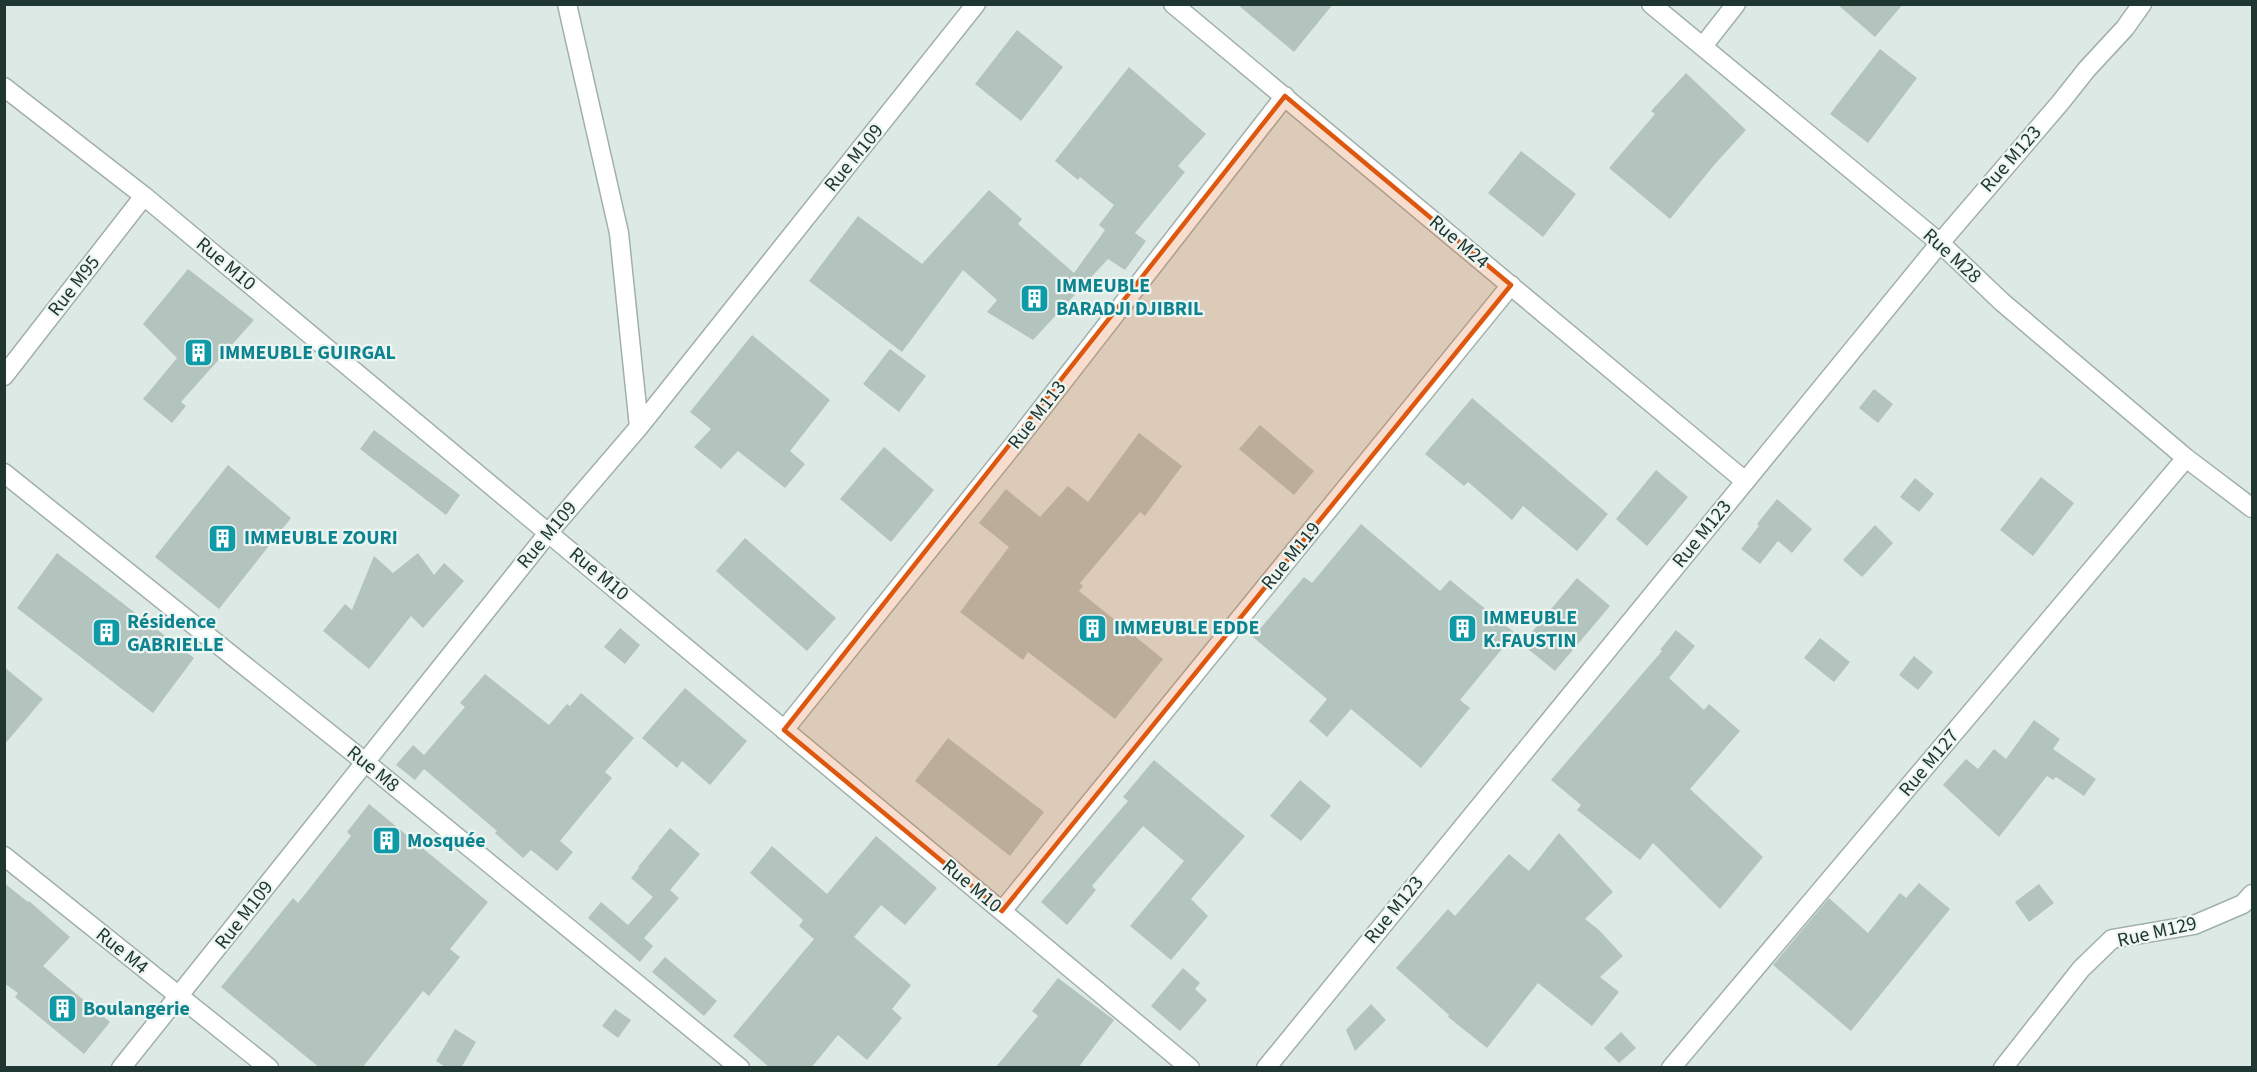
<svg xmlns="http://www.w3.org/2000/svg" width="2257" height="1072" font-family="'Source Sans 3',sans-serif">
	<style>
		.building { fill: #b3c3bd }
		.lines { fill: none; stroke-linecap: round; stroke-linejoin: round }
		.minor-casing { stroke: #a1b0ab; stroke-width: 21 }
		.minor { stroke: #fff; stroke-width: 18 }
		.marked { fill: #de570e; fill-opacity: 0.2; stroke: #de570e; stroke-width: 4.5; stroke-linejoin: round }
		.labels { text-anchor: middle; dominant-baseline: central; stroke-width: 4.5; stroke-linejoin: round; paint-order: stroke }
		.street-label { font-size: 20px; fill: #203731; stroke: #edf6f2 }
		.culture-label { font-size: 20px; font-weight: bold; fill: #0d838f; stroke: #edf6f2; text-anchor: start }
	</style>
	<rect width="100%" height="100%" fill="#dde9e4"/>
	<path class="building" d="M 1237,4 L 1333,4 L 1294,52 Z
		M 1837,4 L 1903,4 L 1875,37 Z
		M 1017,30 L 1063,67 L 1021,121 L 975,84 Z
		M 1880,49 L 1917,78 L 1868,143 L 1830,114 Z
		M 1129,67 L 1206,134 L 1178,166 L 1185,172 L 1135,233 L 1146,241 L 1125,270 L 1108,259 L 1033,340 L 987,312 L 997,300 L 963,270 L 902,352 L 809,281 L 858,216 L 922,264 L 989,190 L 1022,219 L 1018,224 L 1074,273 L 1105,230 L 1099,225 L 1114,205 L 1080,177 L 1078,180 L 1055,161 Z
		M 1686,73 L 1746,130 L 1715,164 L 1670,219 L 1609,168 L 1655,114 L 1651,111 Z
		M 1521,151 L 1576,194 L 1543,237 L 1488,193 Z
		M 188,269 L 254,320 L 181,402 L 186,406 L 172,423 L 143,399 L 177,358 L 143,324 Z
		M 752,335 L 830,400 L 790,451 L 805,464 L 785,488 L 738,451 L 721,469 L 694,447 L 711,429 L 690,412 Z
		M 890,349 L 926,376 L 899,412 L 863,384 Z
		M 1874,389 L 1893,404 L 1878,423 L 1859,408 Z
		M 1472,398 L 1608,514 L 1577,551 L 1523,506 L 1512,520 L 1468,482 L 1464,486 L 1425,454 Z
		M 1260,425 L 1314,471 L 1294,495 L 1239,449 Z
		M 374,430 L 460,495 L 446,515 L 360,449 Z
		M 1139,433 L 1182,466 L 1145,516 L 1140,512 L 1080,583 L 1083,586 L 1079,591 L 1163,659 L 1115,719 L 1028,652 L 1023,660 L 960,612 L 1009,547 L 979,523 L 1006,489 L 1040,517 L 1068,486 L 1088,502 Z
		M 884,447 L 934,490 L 891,542 L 840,499 Z
		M 228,465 L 291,518 L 219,609 L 155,557 Z
		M 1656,470 L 1688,497 L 1647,546 L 1616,519 Z
		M 2041,477 L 2074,503 L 2033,556 L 2000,530 Z
		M 1915,478 L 1934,494 L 1919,512 L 1900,497 Z
		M 1777,499 L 1812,529 L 1792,553 L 1778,541 L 1760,564 L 1741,549 L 1759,526 L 1757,524 Z
		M 1361,524 L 1440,591 L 1450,580 L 1515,633 L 1460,700 L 1470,708 L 1421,768 L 1351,709 L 1327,737 L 1309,721 L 1327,699 L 1253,637 L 1304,577 L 1312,583 Z
		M 1875,525 L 1893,543 L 1862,577 L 1843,560 Z
		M 745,538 L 836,618 L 807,651 L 716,571 Z
		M 57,553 L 194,658 L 153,713 L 17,608 Z
		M 418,553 L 434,575 L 444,563 L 464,581 L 423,628 L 411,616 L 369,669 L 323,631 L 345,604 L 352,610 L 374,556 L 393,573 Z
		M 1577,578 L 1610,606 L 1555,671 L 1522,644 Z
		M 620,628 L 640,645 L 625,664 L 604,647 Z
		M 1676,630 L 1695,646 L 1669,678 L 1704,710 L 1709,704 L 1740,731 L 1690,789 L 1763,857 L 1720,909 L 1653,843 L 1640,860 L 1577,810 L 1581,805 L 1551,780 L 1662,651 L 1660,650 Z
		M 1820,638 L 1850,662 L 1834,682 L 1804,658 Z
		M 1914,656 L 1933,672 L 1918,690 L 1899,675 Z
		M 4,667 L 43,699 L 4,745 Z
		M 485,674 L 549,725 L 567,704 L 570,706 L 581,693 L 634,738 L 605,772 L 612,778 L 560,841 L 573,852 L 557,871 L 531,850 L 523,858 L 495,833 L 497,831 L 424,769 L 415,780 L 396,765 L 413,745 L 424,755 L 465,707 L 460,703 Z
		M 685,688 L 747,741 L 710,785 L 682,761 L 677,768 L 642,738 Z
		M 2034,720 L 2060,739 L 2053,749 L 2096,779 L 2084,796 L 2056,777 L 2053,780 L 2047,776 L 1999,837 L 1943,785 L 1966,759 L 1978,769 L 1994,749 L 2006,759 Z
		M 948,738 L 1044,812 L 1010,856 L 915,781 Z
		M 1154,760 L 1245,836 L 1191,899 L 1208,916 L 1171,960 L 1130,926 L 1184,861 L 1143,826 L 1092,886 L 1096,890 L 1067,925 L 1041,902 L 1128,801 L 1123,797 Z
		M 1300,780 L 1331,806 L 1301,841 L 1270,816 Z
		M 369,804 L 488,902 L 450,949 L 460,957 L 429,996 L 423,991 L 362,1068 L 320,1068 L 221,987 L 293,898 L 298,903 L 351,836 L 347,832 Z
		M 670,828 L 700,854 L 670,890 L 679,898 L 644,938 L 653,946 L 640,962 L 588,918 L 601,902 L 628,925 L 653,897 L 631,878 L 639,868 L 638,867 Z
		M 1559,833 L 1613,892 L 1585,919 L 1599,930 L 1623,956 L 1600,977 L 1619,992 L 1592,1026 L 1538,983 L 1487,1048 L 1448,1017 L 1449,1015 L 1396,968 L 1448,909 L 1455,916 L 1509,854 L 1529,871 Z
		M 876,836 L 937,888 L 905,925 L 881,905 L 854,937 L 911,985 L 892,1009 L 902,1018 L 867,1060 L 838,1035 L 811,1068 L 770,1068 L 733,1036 L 814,939 L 799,926 L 803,920 L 750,873 L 772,846 L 827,894 Z
		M 4,883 L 28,902 L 29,901 L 70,937 L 43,966 L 110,1022 L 84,1054 L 15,997 L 18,993 L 4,983 Z
		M 1919,883 L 1950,909 L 1851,1031 L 1773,965 L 1829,898 L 1868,933 L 1900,893 L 1906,898 Z
		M 2039,884 L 2054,903 L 2029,922 L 2015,902 Z
		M 665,957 L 717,1001 L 704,1016 L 652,972 Z
		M 1183,968 L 1200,983 L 1195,989 L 1207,1000 L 1180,1031 L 1151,1006 Z
		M 1058,978 L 1114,1020 L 1078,1068 L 995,1068 L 1038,1016 L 1032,1011 Z
		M 1371,1004 L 1386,1020 L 1355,1051 L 1346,1030 Z
		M 615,1009 L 631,1020 L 618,1038 L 602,1026 Z
		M 455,1029 L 476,1042 L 461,1068 L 447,1068 L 436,1061 Z
		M 1621,1032 L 1636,1048 L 1619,1063 L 1604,1048 Z"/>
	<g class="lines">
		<defs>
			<path id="minor" d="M 567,4 L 619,233 L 639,427
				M 1173,4 L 1745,481
				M 1651,4 L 1940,243 L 2002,302 L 2186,458 L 2252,508
				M 1703,46 L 1736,4
				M 4,87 L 144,196 L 1190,1068
				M 4,376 L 144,196
				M 4,473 L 365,762 L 740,1068
				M 784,730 L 1015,443 L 1285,96
				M 4,856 L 269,1068
				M 1002,911 L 1511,285
				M 121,1068 L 549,532 L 639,427 L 976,4
				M 1266,1068 L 1940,243 L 2060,103 L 2087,69 L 2125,28 L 2142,4
				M 1671,1068 L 2186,458
				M 2003,1068 L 2081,969 L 2112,939 L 2194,925 L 2243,904 L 2252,894"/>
		</defs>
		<use href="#minor" class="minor-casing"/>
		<use href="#minor" class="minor"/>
	</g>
	<path class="marked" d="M 1285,96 L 1511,285 L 1002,911 L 784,730 Z"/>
	<defs>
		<symbol id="building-square" viewBox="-11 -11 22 22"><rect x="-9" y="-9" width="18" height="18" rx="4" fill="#0f9aa8" stroke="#edf6f2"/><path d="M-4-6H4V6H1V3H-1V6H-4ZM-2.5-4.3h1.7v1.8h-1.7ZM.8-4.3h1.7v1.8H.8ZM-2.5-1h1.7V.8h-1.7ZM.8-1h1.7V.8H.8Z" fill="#fff"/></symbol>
	</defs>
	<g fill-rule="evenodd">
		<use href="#building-square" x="1018" y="282" width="33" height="33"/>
		<use href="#building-square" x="182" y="336" width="33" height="33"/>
		<use href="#building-square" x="206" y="522" width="33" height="33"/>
		<use href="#building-square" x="1076" y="612" width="33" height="33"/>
		<use href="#building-square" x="1446" y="612" width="33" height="33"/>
		<use href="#building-square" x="90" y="616" width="33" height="33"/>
		<use href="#building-square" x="370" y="824" width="33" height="33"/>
		<use href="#building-square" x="46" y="992" width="33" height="33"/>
	</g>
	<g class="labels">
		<g class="street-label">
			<text transform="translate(854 158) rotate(-51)">Rue M109</text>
			<text transform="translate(2011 159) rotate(-49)">Rue M123</text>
			<text transform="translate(1459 242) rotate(40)">Rue M24</text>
			<text transform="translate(1952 256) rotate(42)">Rue M28</text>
			<text transform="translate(226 264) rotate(40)">Rue M10</text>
			<text transform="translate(74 286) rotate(-52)">Rue M95</text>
			<text transform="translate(1037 415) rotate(-52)">Rue M113</text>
			<text transform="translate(1702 534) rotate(-51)">Rue M123</text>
			<text transform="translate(547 535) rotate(-50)">Rue M109</text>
			<text transform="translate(1291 556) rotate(-51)">Rue M119</text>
			<text transform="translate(599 574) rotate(40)">Rue M10</text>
			<text transform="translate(1929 763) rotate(-50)">Rue M127</text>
			<text transform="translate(373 769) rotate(39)">Rue M8</text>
			<text transform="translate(972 886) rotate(40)">Rue M10</text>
			<text transform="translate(1394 910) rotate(-51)">Rue M123</text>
			<text transform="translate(244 915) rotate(-52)">Rue M109</text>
			<text transform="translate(2157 932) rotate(-13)">Rue M129</text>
			<text transform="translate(122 951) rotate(39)">Rue M4</text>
		</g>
		<g class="culture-label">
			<text x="1056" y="286">IMMEUBLE<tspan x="1056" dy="23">BARADJI DJIBRIL</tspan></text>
			<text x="219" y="353">IMMEUBLE GUIRGAL</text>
			<text x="244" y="538">IMMEUBLE ZOURI</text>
			<text x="1483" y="618">IMMEUBLE<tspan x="1483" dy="23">K.FAUSTIN</tspan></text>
			<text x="127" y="622">Résidence<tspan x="127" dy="23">GABRIELLE</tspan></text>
			<text x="1114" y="628">IMMEUBLE EDDE</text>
			<text x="407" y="841">Mosquée</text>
			<text x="83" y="1009">Boulangerie</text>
		</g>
	</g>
	<rect width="2257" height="1072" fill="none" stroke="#203731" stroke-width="12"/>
</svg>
